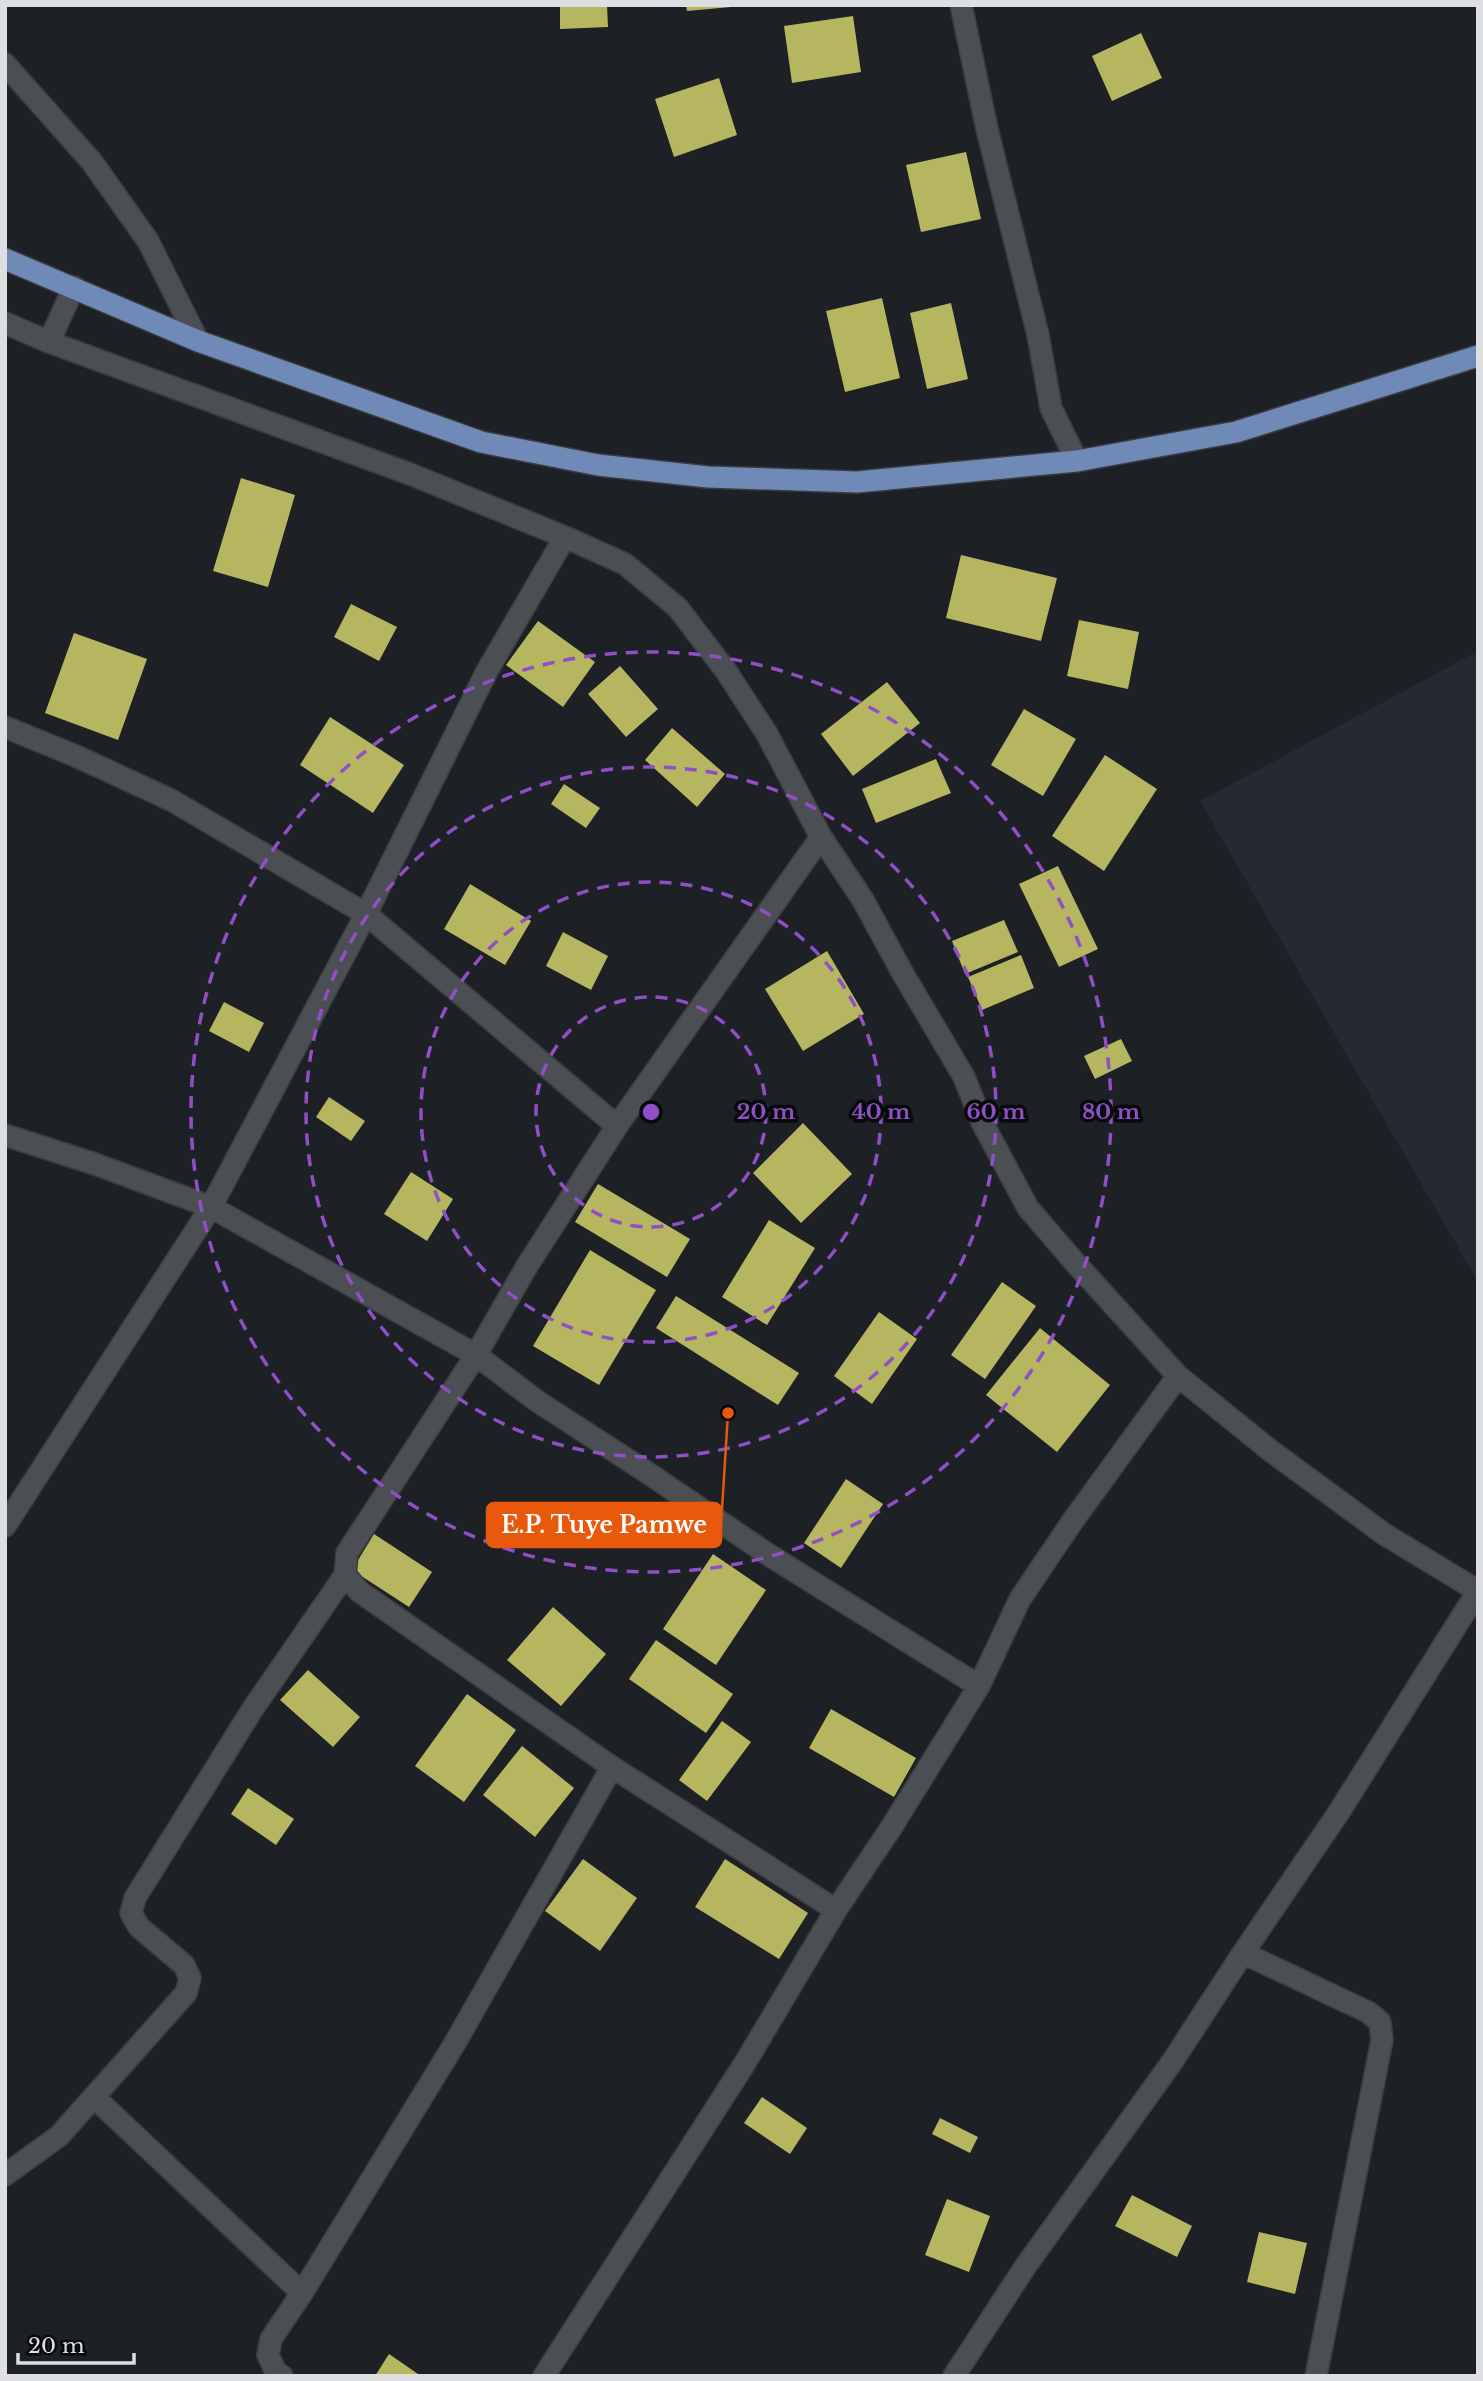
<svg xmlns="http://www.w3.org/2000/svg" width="1483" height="2381" font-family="'Libre Baskerville',serif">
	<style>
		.built { fill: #242932 }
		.building { fill: #b7b660 }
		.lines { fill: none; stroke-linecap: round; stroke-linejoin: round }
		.minor-casing { stroke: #3a3c40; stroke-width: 24 }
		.major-casing { stroke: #3a3c40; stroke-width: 24 }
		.minor { stroke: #4b4e52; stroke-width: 21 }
		.major { stroke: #708ab7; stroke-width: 21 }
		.ring { fill: none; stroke: #8f50c6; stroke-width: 3.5; stroke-dasharray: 12 9 }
		.centre { fill: #8f50c6; stroke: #08090b; stroke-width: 3.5 }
		.ring-label { font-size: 21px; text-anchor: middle; font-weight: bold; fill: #8f50c6; stroke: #08090b; stroke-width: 7; stroke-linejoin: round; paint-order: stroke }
		.leader { fill: none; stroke: #e8590c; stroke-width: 2.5 }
		.callout-dot { fill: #e8590c; stroke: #08090b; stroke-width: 2.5 }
		.callout { fill: #e8590c; stroke: #e8590c; stroke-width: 2.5 }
		.callout-label { font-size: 23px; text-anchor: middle; font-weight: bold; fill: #fff }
	</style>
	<rect width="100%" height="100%" fill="#1d2024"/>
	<path class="built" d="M 1478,651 L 1478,1282 L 1200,801 Z"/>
	<path class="building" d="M 560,5 L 607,5 L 608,27 L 560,29 Z
		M 686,5 L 731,5 L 731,7 L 687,11 Z
		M 853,16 L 861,72 L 792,83 L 784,26 Z
		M 1141,33 L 1162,78 L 1112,101 L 1092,56 Z
		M 719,78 L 737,135 L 674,157 L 655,99 Z
		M 966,152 L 981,219 L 921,232 L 906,165 Z
		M 882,298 L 900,378 L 845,392 L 826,311 Z
		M 951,303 L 968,379 L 927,389 L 910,313 Z
		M 241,478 L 295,495 L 268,587 L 213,571 Z
		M 961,555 L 1057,578 L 1041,641 L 946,618 Z
		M 351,604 L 397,627 L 379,661 L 334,637 Z
		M 1079,620 L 1139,632 L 1128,689 L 1067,676 Z
		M 538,621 L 595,662 L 563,707 L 506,665 Z
		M 74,633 L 147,659 L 118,740 L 45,713 Z
		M 620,666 L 658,709 L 626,737 L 588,694 Z
		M 887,682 L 920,723 L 853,776 L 821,734 Z
		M 1024,709 L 1076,739 L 1043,796 L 991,765 Z
		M 330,717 L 404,765 L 373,813 L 300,765 Z
		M 672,728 L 725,774 L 697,807 L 645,760 Z
		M 1105,755 L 1157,789 L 1104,871 L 1052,836 Z
		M 936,759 L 951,793 L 876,823 L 862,789 Z
		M 564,784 L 600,808 L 586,828 L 551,804 Z
		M 1058,866 L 1098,949 L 1059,967 L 1019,884 Z
		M 470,884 L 531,921 L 505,965 L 444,929 Z
		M 1004,920 L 1018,952 L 965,974 L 952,941 Z
		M 563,932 L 608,956 L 591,990 L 546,966 Z
		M 827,951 L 864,1014 L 803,1051 L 765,989 Z
		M 1021,955 L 1034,988 L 982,1010 L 968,977 Z
		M 224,1002 L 264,1023 L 249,1052 L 209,1031 Z
		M 1121,1039 L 1132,1061 L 1095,1079 L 1084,1056 Z
		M 329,1097 L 365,1121 L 351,1141 L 316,1117 Z
		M 803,1123 L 852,1174 L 801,1223 L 753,1173 Z
		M 411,1172 L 453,1199 L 427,1241 L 384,1214 Z
		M 598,1184 L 690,1239 L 667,1277 L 575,1222 Z
		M 769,1220 L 815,1248 L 767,1325 L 722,1297 Z
		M 590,1250 L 656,1290 L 599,1385 L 533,1346 Z
		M 1002,1282 L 1036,1306 L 985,1379 L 951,1355 Z
		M 676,1296 L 799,1373 L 778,1405 L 656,1328 Z
		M 879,1312 L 917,1339 L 872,1404 L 834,1376 Z
		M 1040,1328 L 1110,1385 L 1057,1452 L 986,1395 Z
		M 846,1479 L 883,1504 L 841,1568 L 804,1543 Z
		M 374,1534 L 432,1572 L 409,1607 L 352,1570 Z
		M 713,1554 L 766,1590 L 716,1665 L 663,1629 Z
		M 553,1607 L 606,1654 L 561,1706 L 507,1660 Z
		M 656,1640 L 733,1694 L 706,1733 L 629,1679 Z
		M 308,1670 L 360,1717 L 333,1747 L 280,1700 Z
		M 467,1694 L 516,1730 L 464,1802 L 415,1766 Z
		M 831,1709 L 916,1758 L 894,1797 L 809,1748 Z
		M 722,1721 L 751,1742 L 707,1801 L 679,1780 Z
		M 522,1746 L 574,1788 L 535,1837 L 483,1795 Z
		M 248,1788 L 294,1819 L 276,1845 L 231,1814 Z
		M 583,1859 L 637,1898 L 600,1951 L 545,1911 Z
		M 725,1859 L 808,1913 L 779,1959 L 695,1907 Z
		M 762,2097 L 807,2128 L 790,2154 L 744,2123 Z
		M 940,2118 L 978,2137 L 970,2153 L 932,2134 Z
		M 1132,2195 L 1192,2226 L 1177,2257 L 1115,2226 Z
		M 947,2199 L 990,2216 L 969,2272 L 925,2255 Z
		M 1259,2232 L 1307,2243 L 1295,2294 L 1247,2282 Z
		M 389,2354 L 421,2376 L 375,2376 Z"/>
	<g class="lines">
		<defs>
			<path id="minor" d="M 961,5 L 987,129 L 1038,335 L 1051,408 L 1077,461
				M 5,64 L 92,162 L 148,241 L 198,341
				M 5,323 L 49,342 L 410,474 L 565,537 L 625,564 L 678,608 L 726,671 L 767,734 L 821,837 L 863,900 L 902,972 L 964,1077 L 982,1122 L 1028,1208 L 1078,1266 L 1178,1376 L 1271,1451 L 1384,1534 L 1478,1591 L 1339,1812 L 1243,1953 L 1172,2062 L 1025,2267 L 954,2376
				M 49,342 L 74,287
				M 5,727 L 76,756 L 171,800 L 366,914 L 617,1126
				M 821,837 L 617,1126 L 527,1266 L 476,1355 L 347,1553 L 345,1575 L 360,1592 L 612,1767 L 836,1910
				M 5,1135 L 95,1164 L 211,1207 L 476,1355 L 537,1401 L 648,1473 L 769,1555 L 979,1686
				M 5,1526 L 211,1207 L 366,914 L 487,671 L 565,537
				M 1243,1953 L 1368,2012 L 1380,2022 L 1382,2040 L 1316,2376
				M 95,2098 L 302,2293
				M 5,2175 L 59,2136 L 186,1993 L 190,1978 L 184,1965 L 139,1927 L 131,1913 L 135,1898 L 252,1710 L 345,1575
				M 282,2376 L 276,2372 L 268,2355 L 271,2339 L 302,2293 L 455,2043 L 612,1767
				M 544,2376 L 745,2063 L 836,1910 L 891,1828 L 979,1686 L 1020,1599 L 1072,1522 L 1178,1376"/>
			<path id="major" d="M 5,259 L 198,341 L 481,442 L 598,465 L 708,477 L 857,482 L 1077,461 L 1236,432 L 1478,356"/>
		</defs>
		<use href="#minor" class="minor-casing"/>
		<use href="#major" class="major-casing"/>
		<use href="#minor" class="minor"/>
		<use href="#major" class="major"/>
	</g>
	<g class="ring">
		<circle cx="651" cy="1112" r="115"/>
		<circle cx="651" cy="1112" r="230"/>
		<circle cx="651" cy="1112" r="345"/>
		<circle cx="651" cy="1112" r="460"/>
	</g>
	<circle cx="651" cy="1112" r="10" class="centre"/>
	<g class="ring-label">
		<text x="766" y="1119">20 m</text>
		<text x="881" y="1119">40 m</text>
		<text x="996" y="1119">60 m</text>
		<text x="1111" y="1119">80 m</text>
	</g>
	<path class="leader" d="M728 1413L721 1525"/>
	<circle class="callout-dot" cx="728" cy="1413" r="7"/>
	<rect class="callout" x="487" y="1503" width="234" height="44" rx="7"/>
	<g class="callout-label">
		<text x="604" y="1533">E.P. Tuye Pamwe</text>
	</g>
	<rect width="1483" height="2381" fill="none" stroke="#dddfe2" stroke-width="14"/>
	<path d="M18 2353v10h116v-10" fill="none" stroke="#dddfe2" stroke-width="3.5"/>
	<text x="28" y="2353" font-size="21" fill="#dddfe2" stroke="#08090b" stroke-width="5" paint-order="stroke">20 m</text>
</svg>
